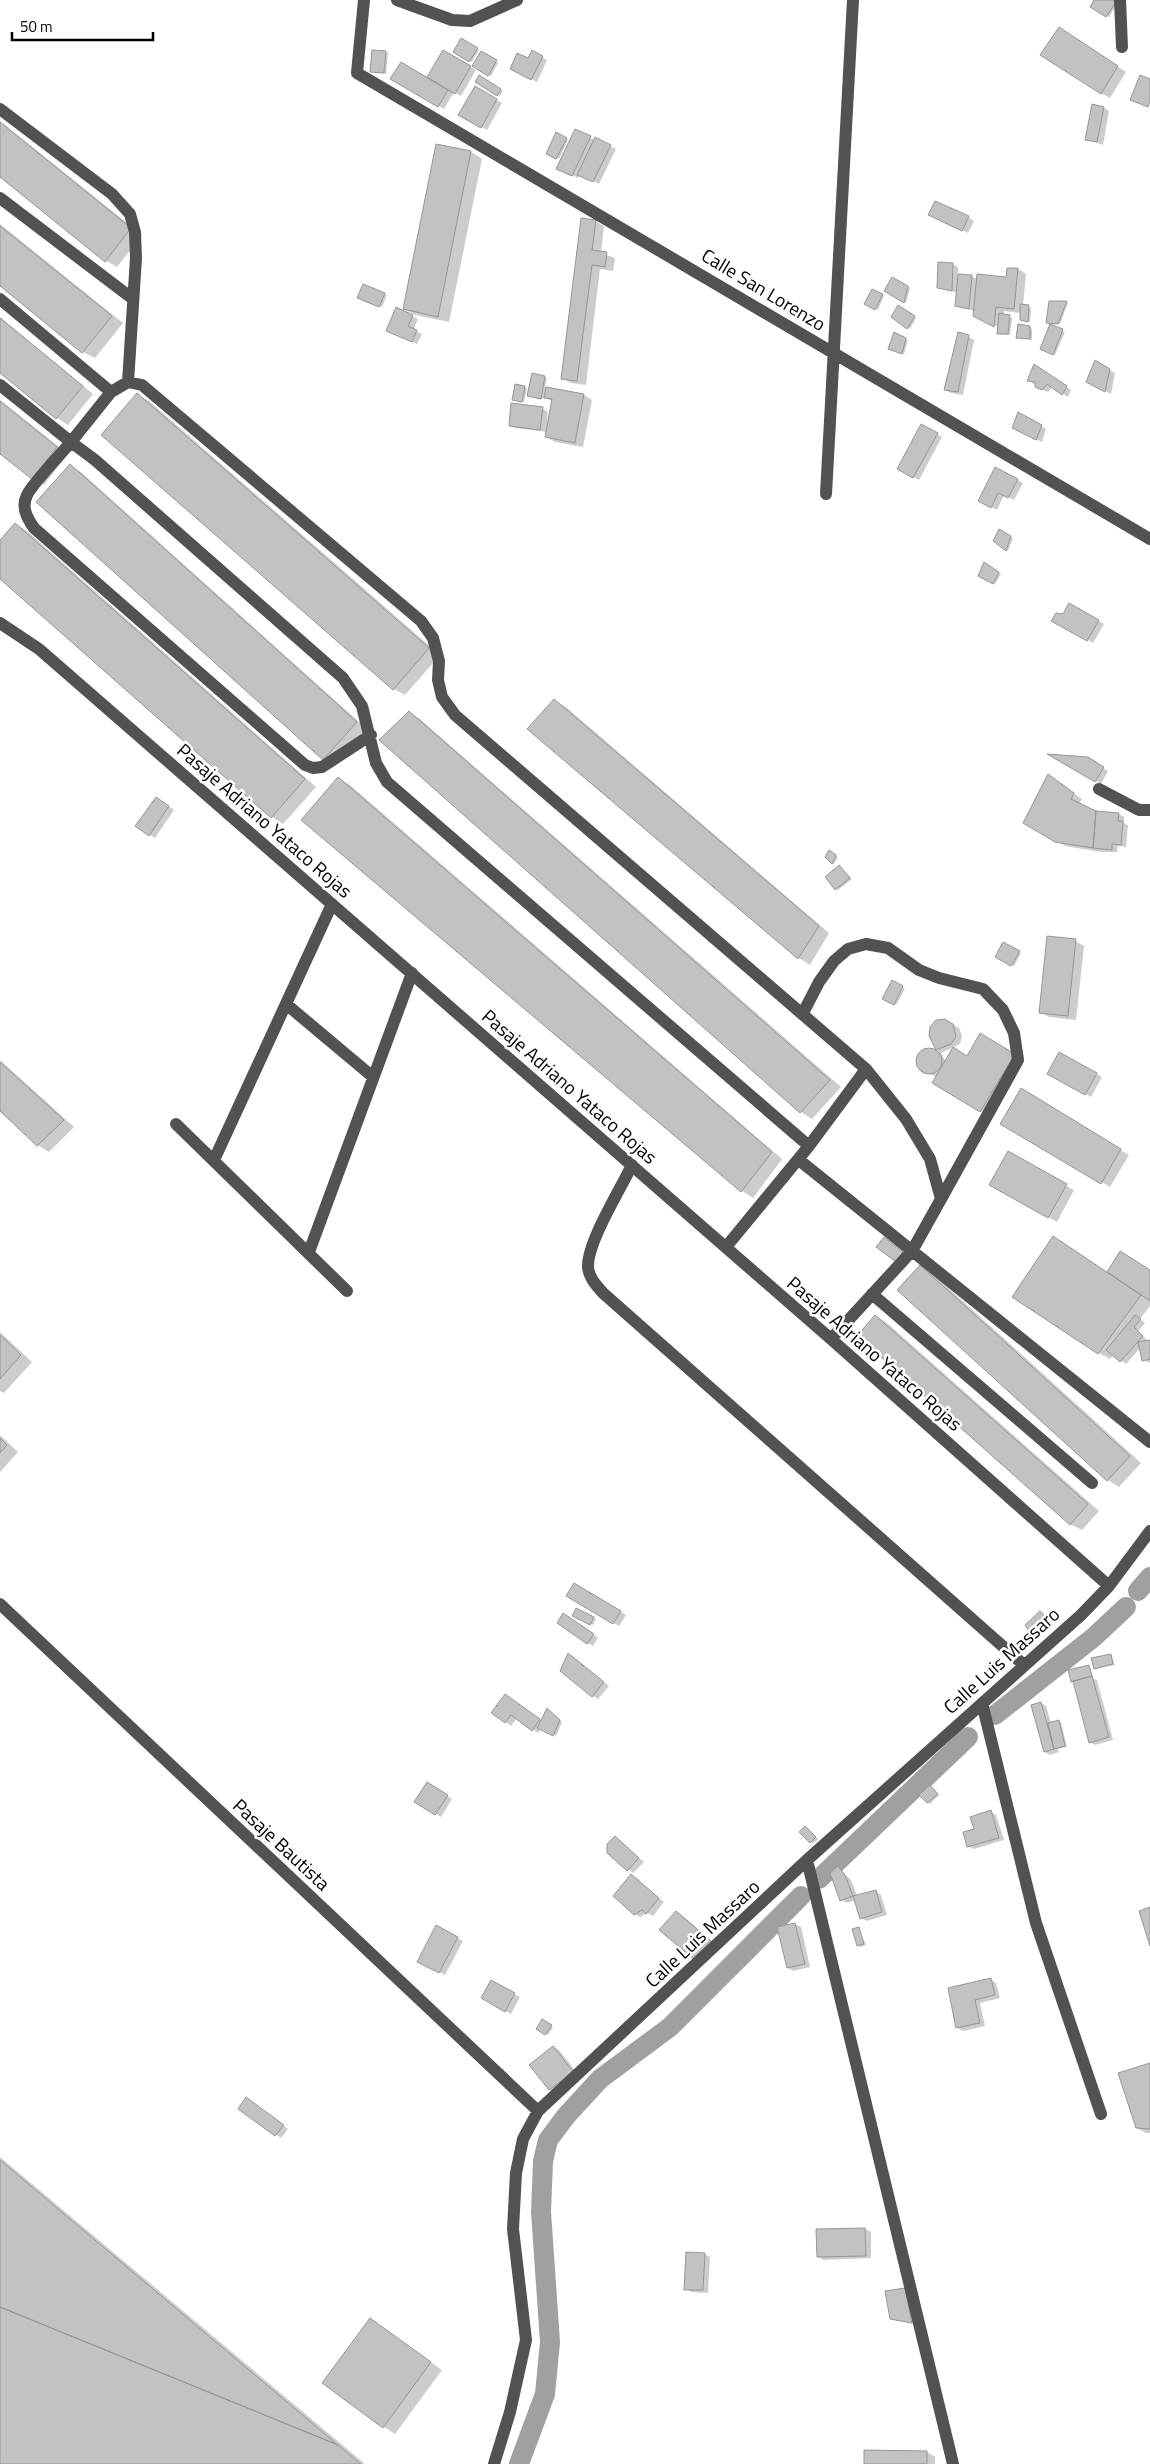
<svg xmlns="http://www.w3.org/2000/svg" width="1150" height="2464" font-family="'Titillium Web',sans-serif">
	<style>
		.shadow { fill: #0003 }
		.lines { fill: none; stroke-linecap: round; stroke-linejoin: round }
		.canal { stroke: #a0a0a0; stroke-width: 20 }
		.building { fill: #c2c2c2; stroke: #969696 }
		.minor { stroke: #525252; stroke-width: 12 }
		.labels { text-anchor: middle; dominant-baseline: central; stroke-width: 5; stroke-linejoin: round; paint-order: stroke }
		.street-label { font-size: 19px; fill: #000; stroke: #fff }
	</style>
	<rect width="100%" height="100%" fill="#fff"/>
	<path class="shadow" d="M 1096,0 L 1111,0 L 1117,4 L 1109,17 L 1092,7 Z
		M 1067,34 L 1126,72 L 1110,98 L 1101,93 Z
		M 461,40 L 479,50 L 472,62 L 454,52 Z
		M 444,51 L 476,70 L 461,96 L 454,92 L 444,109 L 392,78 L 428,79 Z
		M 386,52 L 388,53 L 386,74 L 371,71 Z
		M 481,52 L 498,63 L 491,76 L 473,66 Z
		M 542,57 L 547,60 L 537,82 L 517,72 L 528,60 Z
		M 479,77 L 503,91 L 500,96 L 477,81 Z
		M 475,88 L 502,103 L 487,130 L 460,114 Z
		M 1104,108 L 1109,111 L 1103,145 L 1086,139 Z
		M 0,121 L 142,235 L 117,267 L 105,260 L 0,175 Z
		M 556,134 L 568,140 L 559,159 L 547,153 Z
		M 590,138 L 616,149 L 599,184 L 579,174 L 578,178 L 563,171 Z
		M 437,145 L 471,152 L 482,159 L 449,322 L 415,315 L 404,309 Z
		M 935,217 L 968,217 L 974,221 L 968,233 Z
		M 595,221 L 604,226 L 601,253 L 615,258 L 613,271 L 600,269 L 586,385 L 571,383 L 562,378 Z
		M 0,224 L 123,323 L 95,358 L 83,352 L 0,285 Z
		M 952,264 L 958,267 L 958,275 L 972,276 L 978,280 L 1007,279 L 1018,269 L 1026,274 L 1023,306 L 1031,308 L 1030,322 L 1024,321 L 1021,313 L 1004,311 L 1004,315 L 1012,318 L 1010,335 L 1001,334 L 999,328 L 974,311 L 956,306 L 958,293 L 938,287 Z
		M 892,278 L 910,288 L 906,303 L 886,291 Z
		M 872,290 L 884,296 L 878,310 L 866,303 Z
		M 384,294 L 387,295 L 382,307 L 361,298 Z
		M 1066,302 L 1068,303 L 1060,324 L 1048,323 Z
		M 898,306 L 916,318 L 910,329 L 893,317 Z
		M 412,316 L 418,319 L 413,330 L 422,334 L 417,344 L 393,333 Z
		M 0,317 L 93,394 L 68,425 L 57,418 L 0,372 Z
		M 1050,326 L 1065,332 L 1055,355 L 1041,348 Z
		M 1030,327 L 1032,329 L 1032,340 L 1019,338 Z
		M 895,334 L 908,340 L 904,354 L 891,349 Z
		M 969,337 L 974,340 L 963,395 L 951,393 L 945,390 Z
		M 1095,362 L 1115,373 L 1111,394 L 1088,382 Z
		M 1040,369 L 1071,390 L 1068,397 L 1053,387 L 1048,392 L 1042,390 L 1029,380 Z
		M 533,375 L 547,378 L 545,388 L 584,395 L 592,400 L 583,447 L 555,442 L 546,437 L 547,432 L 515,428 L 510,425 L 543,409 L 548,412 L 547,423 L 549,424 L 553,402 L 544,397 L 543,399 L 529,396 Z
		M 524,387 L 527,388 L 524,402 L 513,400 Z
		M 137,395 L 149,401 L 440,655 L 405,695 L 394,689 Z
		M 0,400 L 68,454 L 44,485 L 0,453 Z
		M 1018,414 L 1046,429 L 1042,442 L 1019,431 Z
		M 922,425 L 942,437 L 919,480 L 898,468 Z
		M 70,465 L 81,472 L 367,729 L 335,766 L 323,759 Z
		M 996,468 L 1023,483 L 1014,500 L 1004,495 L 997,510 L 979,500 Z
		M 16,524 L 27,531 L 316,787 L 283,824 L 272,817 L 0,577 L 0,542 Z
		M 1000,531 L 1013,538 L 1008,551 L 995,541 Z
		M 985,564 L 1001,574 L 995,584 L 980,576 Z
		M 1070,605 L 1104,624 L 1093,643 L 1053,620 L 1063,616 Z
		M 554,701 L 566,707 L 829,933 L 810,965 L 799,958 L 529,729 Z
		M 409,713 L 420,719 L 841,1087 L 812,1119 L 801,1112 Z
		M 1053,755 L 1088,759 L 1108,771 L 1101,784 Z
		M 339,779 L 350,785 L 782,1159 L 753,1198 L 742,1191 L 303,820 Z
		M 1057,781 L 1082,799 L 1079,804 L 1095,812 L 1119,814 L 1124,817 L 1124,823 L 1128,825 L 1126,847 L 1118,846 L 1117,852 L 1101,852 L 1065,846 L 1025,822 Z
		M 162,801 L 174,810 L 155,838 L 150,835 Z
		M 829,852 L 838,857 L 834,864 L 832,863 Z
		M 839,866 L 852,879 L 838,890 L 836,889 Z
		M 1075,941 L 1084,946 L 1076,1020 L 1049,1017 L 1040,1012 Z
		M 1004,943 L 1021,953 L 1014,966 L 997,957 Z
		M 892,982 L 905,989 L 896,1005 L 884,998 Z
		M 945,1020 L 959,1028 L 962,1036 L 960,1044 L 941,1053 L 946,1062 L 967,1057 L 1022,1060 L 989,1116 L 934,1083 L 937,1077 L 922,1071 L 917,1064 L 918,1056 L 928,1049 L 939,1052 L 930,1036 Z
		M 1060,1053 L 1102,1077 L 1091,1097 L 1049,1073 Z
		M 0,1060 L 74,1127 L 49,1152 L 38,1145 L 0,1110 Z
		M 1021,1090 L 1129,1155 L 1110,1187 L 1002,1123 Z
		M 1008,1153 L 1074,1190 L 1057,1222 L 991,1185 Z
		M 1121,1253 L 1150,1271 L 1150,1306 L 1140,1319 L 1145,1323 L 1138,1331 L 1147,1340 L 1145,1342 L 1150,1341 L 1150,1363 L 1143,1360 L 1141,1347 L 1126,1364 L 1113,1355 L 1110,1359 L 1099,1353 L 1108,1273 Z
		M 920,1266 L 932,1273 L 1141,1463 L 1119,1487 L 1108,1480 L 899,1290 Z
		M 876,1316 L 887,1323 L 1099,1511 L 1082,1530 L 1070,1524 Z
		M 0,1332 L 32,1362 L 4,1393 L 0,1391 Z
		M 0,1435 L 18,1452 L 0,1472 Z
		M 575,1584 L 626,1615 L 619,1626 L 568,1596 Z
		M 577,1609 L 596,1619 L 593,1625 L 574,1615 Z
		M 1043,1614 L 1053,1625 L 1037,1640 L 1027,1625 Z
		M 569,1618 L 598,1638 L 593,1646 L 588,1643 Z
		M 568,1654 L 609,1686 L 598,1699 L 593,1696 Z
		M 1110,1655 L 1115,1665 L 1095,1669 Z
		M 1089,1666 L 1094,1679 L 1097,1680 L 1113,1740 L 1095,1745 L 1090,1742 Z
		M 510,1698 L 542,1721 L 549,1711 L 562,1722 L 556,1736 L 541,1728 L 538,1733 L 517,1718 L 511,1726 L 492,1713 Z
		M 1041,1703 L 1046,1706 L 1051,1723 L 1061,1722 L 1067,1747 L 1058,1749 L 1059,1752 L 1050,1755 L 1045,1752 Z
		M 427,1784 L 452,1799 L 441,1817 L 416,1802 Z
		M 930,1786 L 939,1795 L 930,1804 L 927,1802 Z
		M 991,1812 L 996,1815 L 1004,1840 L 974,1849 L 968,1846 L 975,1830 Z
		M 808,1829 L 818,1839 L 813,1844 L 801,1832 Z
		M 615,1838 L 644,1862 L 633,1873 L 608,1853 Z
		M 838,1868 L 851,1880 L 857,1896 L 875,1891 L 881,1895 L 887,1915 L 867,1921 L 861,1918 L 856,1900 L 847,1903 L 841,1900 Z
		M 632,1876 L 664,1902 L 653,1916 L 647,1913 L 640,1917 L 635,1914 Z
		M 676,1912 L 682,1915 L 717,1946 L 661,1929 Z
		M 795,1924 L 801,1927 L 810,1967 L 793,1971 L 788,1968 Z
		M 436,1927 L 463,1941 L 445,1975 L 424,1965 Z
		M 859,1929 L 866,1945 L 861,1947 L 858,1945 Z
		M 991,1980 L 996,1983 L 1000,1998 L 980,2003 L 985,2026 L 963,2031 L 958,2028 L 949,1989 Z
		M 492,1982 L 520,1997 L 511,2014 L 483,1998 Z
		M 543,2021 L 553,2027 L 548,2035 L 538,2029 Z
		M 553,2047 L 559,2050 L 581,2078 L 556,2093 L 550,2090 L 531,2065 Z
		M 1150,2064 L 1150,2133 L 1146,2133 L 1137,2128 Z
		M 252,2102 L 288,2129 L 281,2138 L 240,2109 Z
		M 0,2157 L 365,2464 L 0,2464 Z
		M 865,2229 L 871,2232 L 871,2258 L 823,2260 L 818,2256 L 817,2231 Z
		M 704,2254 L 710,2257 L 708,2293 L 691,2292 L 686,2289 Z
		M 905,2289 L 917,2325 L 891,2318 Z
		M 370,2319 L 442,2370 L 395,2434 L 384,2427 Z
		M 927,2452 L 935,2457 L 935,2464 L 865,2464 Z"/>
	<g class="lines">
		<path class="canal" d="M 1138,1591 L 1150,1577
			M 995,1715 L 1094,1637 L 1126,1607
			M 819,1879 L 968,1737
			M 519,2464 L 545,2394 L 550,2342 L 541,2212 L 543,2161 L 548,2140 L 566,2116 L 600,2079 L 670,2027 L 801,1896"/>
	</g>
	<path class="building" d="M 1094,0 L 1113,0 L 1116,2 L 1106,17 L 1090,7 Z
		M 1059,27 L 1118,66 L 1101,94 L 1040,55 Z
		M 461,38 L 478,48 L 469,62 L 453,52 Z
		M 372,50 L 386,51 L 384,73 L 370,72 Z
		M 443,50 L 471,66 L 455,94 L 427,77 Z
		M 532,50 L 543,56 L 531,80 L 510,69 L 517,53 L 528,58 Z
		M 481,51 L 497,60 L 488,76 L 472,66 Z
		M 401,62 L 448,90 L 438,107 L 390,79 Z
		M 479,75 L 501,89 L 497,96 L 475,82 Z
		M 1140,75 L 1150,79 L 1150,101 L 1148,107 L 1130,100 Z
		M 475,86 L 497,99 L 481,128 L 458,115 Z
		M 1092,104 L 1104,107 L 1097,142 L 1085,140 Z
		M 0,122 L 131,228 L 105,262 L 0,177 Z
		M 575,129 L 591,136 L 572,176 L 556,169 Z
		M 556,132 L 567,138 L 556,159 L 546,154 Z
		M 595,137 L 611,145 L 593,182 L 577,175 Z
		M 436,144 L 471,151 L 438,317 L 403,309 Z
		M 935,201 L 969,216 L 962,231 L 928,215 Z
		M 581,218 L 596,220 L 592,250 L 607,252 L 605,267 L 592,265 L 577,381 L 561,379 Z
		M 0,226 L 112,316 L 82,353 L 0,286 Z
		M 938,262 L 953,263 L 952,291 L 937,288 Z
		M 1007,268 L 1018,268 L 1014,309 L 996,307 L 994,327 L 973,316 L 977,274 L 1006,277 Z
		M 958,274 L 972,275 L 969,309 L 955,306 Z
		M 892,277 L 908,286 L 904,303 L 884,291 Z
		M 363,284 L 385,293 L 379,307 L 357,298 Z
		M 872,289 L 883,294 L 875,310 L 864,304 Z
		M 1049,301 L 1067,301 L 1058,324 L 1046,323 Z
		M 1020,304 L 1029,305 L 1028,322 L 1020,320 Z
		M 898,305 L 915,316 L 907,329 L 891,317 Z
		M 396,307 L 413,315 L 408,326 L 417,330 L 412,342 L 386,331 Z
		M 999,313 L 1010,315 L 1008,334 L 997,334 Z
		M 0,318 L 83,386 L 56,419 L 0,373 Z
		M 1018,324 L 1030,326 L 1030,339 L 1016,338 Z
		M 1050,324 L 1063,329 L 1053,355 L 1040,349 Z
		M 894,332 L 906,338 L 902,354 L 888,349 Z
		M 958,332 L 969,335 L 958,392 L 944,390 Z
		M 1095,360 L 1110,369 L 1105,392 L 1086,382 Z
		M 1034,364 L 1067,386 L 1062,395 L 1047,384 L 1042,390 L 1035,387 L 1035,382 L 1027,381 Z
		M 532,373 L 545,376 L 541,399 L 527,396 Z
		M 515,384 L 525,386 L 522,402 L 512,400 Z
		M 546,387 L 584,394 L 575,443 L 545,437 L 552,399 L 544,398 Z
		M 137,393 L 429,648 L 393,690 L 101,435 Z
		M 0,401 L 57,447 L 32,479 L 0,454 Z
		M 511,403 L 543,407 L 540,430 L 509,426 Z
		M 1018,412 L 1042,425 L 1036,440 L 1012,428 Z
		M 921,424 L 938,433 L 913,478 L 897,469 Z
		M 70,464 L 357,722 L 323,760 L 36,502 Z
		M 995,467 L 1018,479 L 1008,498 L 998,493 L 991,508 L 978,501 Z
		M 15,523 L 305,779 L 271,818 L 0,579 L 0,540 Z
		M 999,529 L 1011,536 L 1006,551 L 993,541 Z
		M 984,562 L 999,572 L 993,584 L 978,576 Z
		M 1069,603 L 1099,620 L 1087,641 L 1051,621 L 1056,613 L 1063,614 Z
		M 554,699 L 819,926 L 798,959 L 527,729 Z
		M 409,711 L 830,1080 L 800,1113 L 379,740 Z
		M 1047,754 L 1088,757 L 1104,767 L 1095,782 Z
		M 1048,774 L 1074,793 L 1071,799 L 1096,811 L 1093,848 L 1055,842 L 1023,823 Z
		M 338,777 L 772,1152 L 741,1192 L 301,820 Z
		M 156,797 L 169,806 L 149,836 L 135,826 Z
		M 1096,811 L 1119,813 L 1118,821 L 1123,821 L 1121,845 L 1112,844 L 1112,850 L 1093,848 Z
		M 829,850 L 836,855 L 832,864 L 825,857 Z
		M 839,865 L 850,878 L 835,890 L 825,877 Z
		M 1047,936 L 1076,939 L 1068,1016 L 1039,1013 Z
		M 1003,942 L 1020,951 L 1011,966 L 995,957 Z
		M 892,980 L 903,986 L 894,1005 L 882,999 Z
		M 945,1019 L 953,1024 L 956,1037 L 951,1044 L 936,1050 L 929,1036 L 930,1027 L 936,1020 Z
		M 980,1033 L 1015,1054 L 980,1112 L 932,1083 L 953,1047 L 967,1056 Z
		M916 1061a13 13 0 1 1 26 0a13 13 0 1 1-26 0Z
		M 1059,1052 L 1097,1073 L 1085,1095 L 1047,1074 Z
		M 0,1062 L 64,1120 L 37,1146 L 0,1111 Z
		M 1021,1088 L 1121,1149 L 1101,1184 L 1000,1124 Z
		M 1008,1151 L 1067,1184 L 1048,1218 L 989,1185 Z
		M 1053,1236 L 1141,1295 L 1098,1354 L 1012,1297 Z
		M 884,1237 L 903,1252 L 896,1262 L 876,1247 Z
		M 1120,1251 L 1150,1270 L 1150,1301 L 1107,1272 Z
		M 920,1265 L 1130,1456 L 1107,1481 L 897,1290 Z
		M 875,1315 L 1088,1504 L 1070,1525 L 857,1336 Z
		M 1135,1315 L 1141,1319 L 1134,1327 L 1143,1336 L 1120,1362 L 1106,1350 Z
		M 0,1335 L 21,1355 L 0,1379 Z
		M 1150,1340 L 1150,1359 L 1142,1361 L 1138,1342 Z
		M 0,1438 L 7,1445 L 0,1453 Z
		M 574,1583 L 621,1611 L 613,1624 L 566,1596 Z
		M 576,1608 L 594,1617 L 590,1625 L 572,1616 Z
		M 1040,1611 L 1051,1623 L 1034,1639 L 1025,1625 Z
		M 563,1613 L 594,1634 L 587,1644 L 557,1623 Z
		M 568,1653 L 604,1682 L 592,1697 L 560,1671 Z
		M 1111,1654 L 1113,1664 L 1094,1669 L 1091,1658 Z
		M 1089,1665 L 1092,1676 L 1071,1682 L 1068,1670 Z
		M 1092,1676 L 1109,1737 L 1089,1743 L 1073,1681 Z
		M 505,1694 L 540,1719 L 532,1731 L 511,1715 L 505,1723 L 491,1713 Z
		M 1041,1702 L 1054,1749 L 1044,1752 L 1031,1705 Z
		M 547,1708 L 560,1720 L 553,1736 L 537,1728 Z
		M 1059,1720 L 1065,1746 L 1054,1749 L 1048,1723 Z
		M 427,1782 L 448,1795 L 435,1815 L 414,1802 Z
		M 930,1785 L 938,1794 L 927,1803 L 919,1795 Z
		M 991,1810 L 999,1838 L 967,1847 L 963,1832 L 974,1829 L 970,1817 Z
		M 805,1826 L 816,1837 L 810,1843 L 799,1832 Z
		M 615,1836 L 639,1858 L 627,1871 L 607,1853 L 607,1844 Z
		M 838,1866 L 845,1875 L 853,1896 L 840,1901 L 830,1873 Z
		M 631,1874 L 659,1898 L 646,1914 L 642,1910 L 634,1915 L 613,1896 Z
		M 876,1890 L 882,1912 L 860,1919 L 853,1896 Z
		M 1150,1907 L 1150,1946 L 1139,1911 Z
		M 676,1911 L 712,1942 L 696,1961 L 659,1930 Z
		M 795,1923 L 805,1964 L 787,1968 L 777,1927 Z
		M 436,1925 L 458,1937 L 439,1973 L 417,1962 Z
		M 859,1927 L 864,1944 L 857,1946 L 852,1929 Z
		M 991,1978 L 995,1995 L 975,2000 L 980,2023 L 956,2028 L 948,1988 Z
		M 491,1980 L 515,1993 L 505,2012 L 481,1998 Z
		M 542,2019 L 552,2025 L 545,2035 L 536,2029 Z
		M 553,2046 L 576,2075 L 565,2078 L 549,2090 L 529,2065 Z
		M 1150,2063 L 1150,2129 L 1136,2128 L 1118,2073 Z
		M 246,2097 L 284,2125 L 275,2136 L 238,2109 Z
		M 0,2160 L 338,2445 L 0,2307 Z
		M 865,2228 L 866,2256 L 817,2257 L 816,2229 Z
		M 686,2252 L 705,2253 L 703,2290 L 684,2290 Z
		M 905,2288 L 912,2323 L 890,2319 L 885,2291 Z
		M 0,2307 L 338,2445 L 361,2464 L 0,2464 Z
		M 370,2318 L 431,2362 L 383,2428 L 322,2383 Z
		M 864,2450 L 927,2451 L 927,2464 L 864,2464 Z"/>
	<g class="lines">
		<path class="minor" d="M 364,0 L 357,73 L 1150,539
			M 397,0 L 452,20 L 470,21 L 517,0
			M 1120,0 L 1122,47
			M 0,109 L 112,194 L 130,214 L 135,232 L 136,258 L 128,382
			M 0,198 L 133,299
			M 0,299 L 111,392
			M 0,385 L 71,442 C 61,454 32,484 27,495 C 21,507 27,518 34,528 L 305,765 L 313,768 L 322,767 L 371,735
			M 826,494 L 853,0
			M 0,623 L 39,649 L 831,1339 L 1109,1586
			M 1099,789 L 1139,810 L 1150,810
			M 286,1004 L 373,1077
			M 803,1013 L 819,982 L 834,961 L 848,949 L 866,944 L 888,948 L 919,970 L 939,978 L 983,989 L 1003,1010 L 1014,1033 L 1018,1060 L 941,1199
			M 176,1124 L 347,1291
			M 809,1146 L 866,1069
			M 214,1160 L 332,904
			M 799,1160 L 1150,1442
			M 632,1165 C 620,1190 588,1241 588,1266 C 588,1277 597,1286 603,1293 L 1024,1665
			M 726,1247 L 809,1146 L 387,782 L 376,763 L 362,706 L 343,678 L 95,460 L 71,442 L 111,392 L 128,382 L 142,385 L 421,621 L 433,638 L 439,661 L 438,680 L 442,697 L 455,715 L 866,1069 L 906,1119 L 930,1159 L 941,1199 L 912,1251 L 831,1339
			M 309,1252 L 412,973
			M 872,1294 L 1092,1483
			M 0,1604 L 538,2111
			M 982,1703 L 1036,1923 L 1101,2114
			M 807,1860 L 953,2464
			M 494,2464 L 510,2412 L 526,2340 L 513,2229 L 516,2173 L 523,2139 L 538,2111 L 807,1860 L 1081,1615 L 1109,1586 L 1150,1531"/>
	</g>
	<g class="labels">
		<g class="street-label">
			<text transform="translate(764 289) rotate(31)">Calle San Lorenzo</text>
			<text transform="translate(265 820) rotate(41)">Pasaje Adriano Yataco Rojas</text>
			<text transform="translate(570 1086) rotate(41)">Pasaje Adriano Yataco Rojas</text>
			<text transform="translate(875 1353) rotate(41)">Pasaje Adriano Yataco Rojas</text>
			<text transform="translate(1001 1660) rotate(-42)">Calle Luis Massaro</text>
			<text transform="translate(282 1844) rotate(43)">Pasaje Bautista</text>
			<text transform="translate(702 1933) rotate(-43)">Calle Luis Massaro</text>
		</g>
	</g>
	<path d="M12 32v8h141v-8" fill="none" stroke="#000000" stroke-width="2.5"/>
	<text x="20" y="32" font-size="15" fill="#000000" stroke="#ffffff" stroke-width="4" paint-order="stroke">50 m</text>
</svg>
